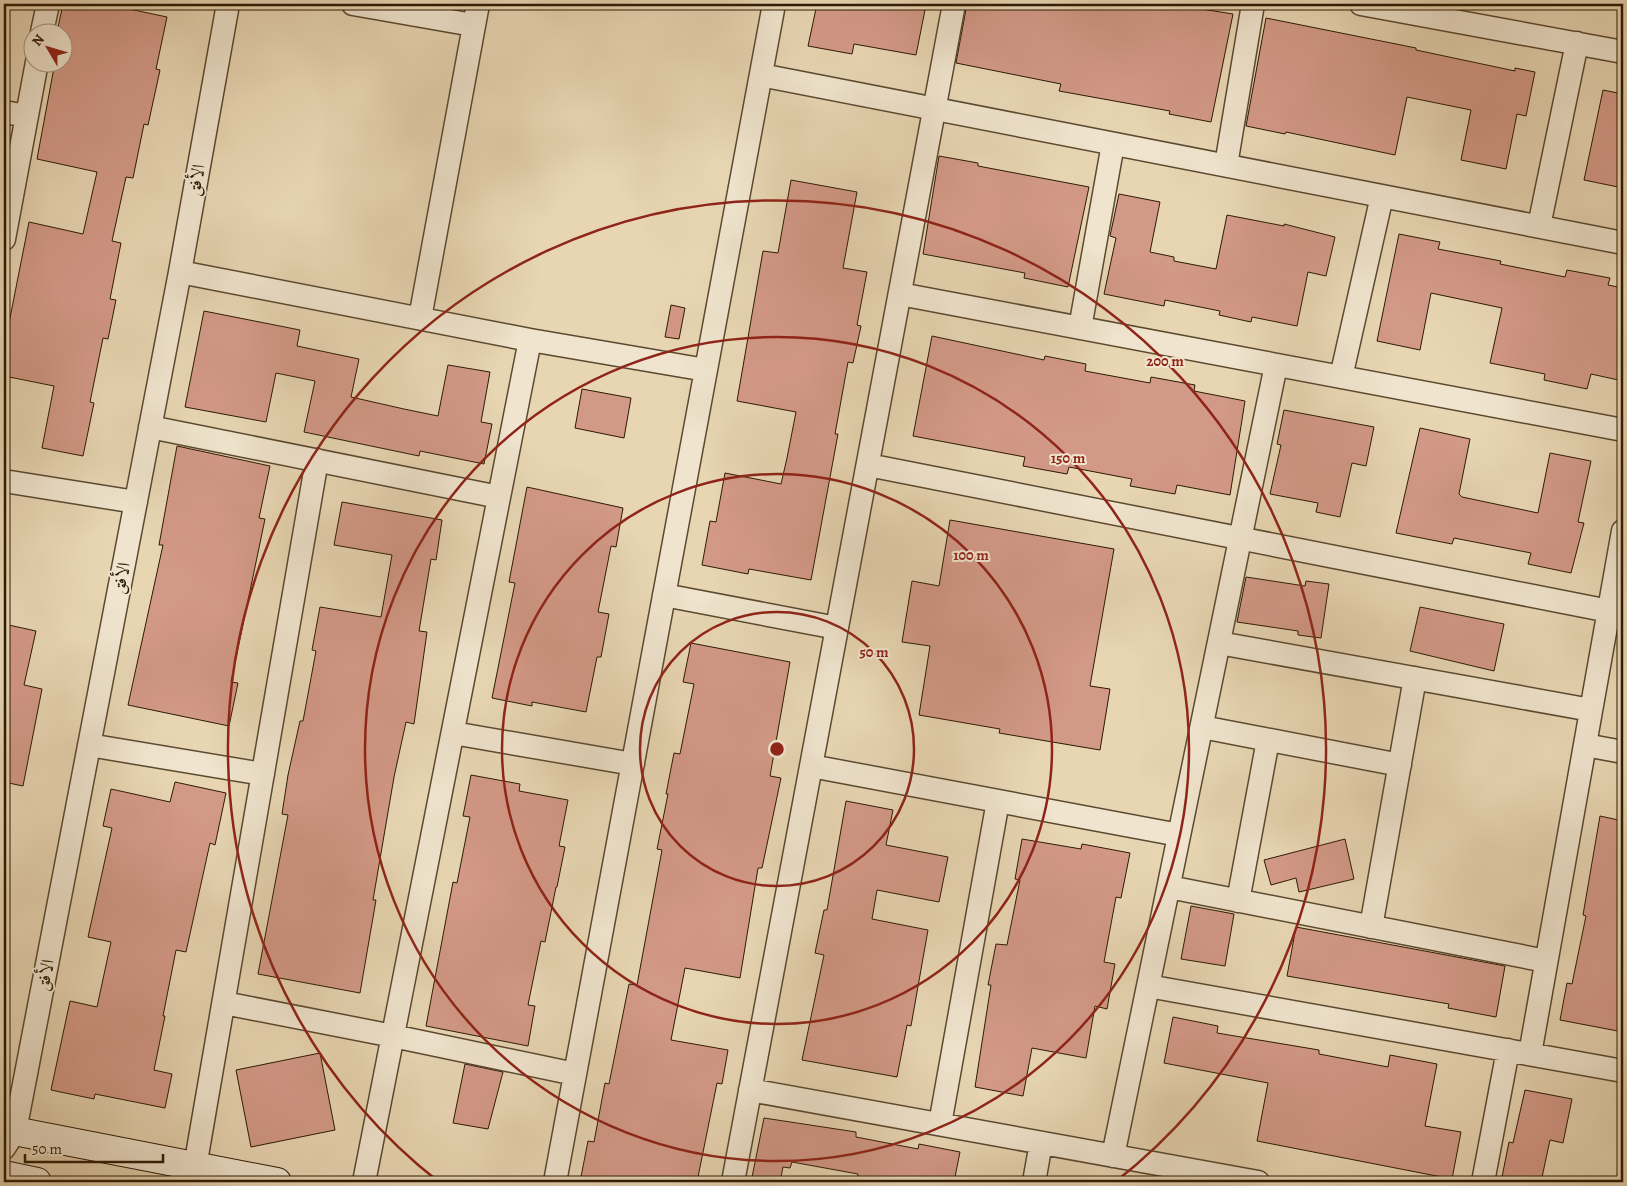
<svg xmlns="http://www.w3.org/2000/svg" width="1627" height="1186" font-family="Alegreya,Amiri,serif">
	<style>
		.building { fill: #d39987; stroke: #2c1a04 }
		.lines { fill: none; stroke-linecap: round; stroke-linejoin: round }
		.minor-casing { stroke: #5b4930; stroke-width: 25 }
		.secondary-casing { stroke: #2c1a04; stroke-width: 30 }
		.minor { stroke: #f0e4ce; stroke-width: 22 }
		.secondary { stroke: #f0e4ce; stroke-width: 28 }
		.ring { fill: none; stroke: #8f2418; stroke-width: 2.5 }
		.labels { text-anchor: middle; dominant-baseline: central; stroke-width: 4; stroke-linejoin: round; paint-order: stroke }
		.street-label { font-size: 18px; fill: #2c1a04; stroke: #f0e4ce }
		.centre { fill: #8f2418; stroke: #f0e4ce; stroke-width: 2.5 }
		.ring-label { font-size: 15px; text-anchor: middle; font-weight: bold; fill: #8f2418; stroke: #f0e4ce; stroke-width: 4; stroke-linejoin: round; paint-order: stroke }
	</style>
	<rect width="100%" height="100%" fill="#e8d6b3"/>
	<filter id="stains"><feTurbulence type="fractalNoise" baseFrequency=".004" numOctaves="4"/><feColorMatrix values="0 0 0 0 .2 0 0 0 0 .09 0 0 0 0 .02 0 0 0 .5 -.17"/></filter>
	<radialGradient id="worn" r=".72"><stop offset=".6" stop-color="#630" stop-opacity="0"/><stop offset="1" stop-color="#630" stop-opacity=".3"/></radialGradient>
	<path class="building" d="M 63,4 L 115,4 L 115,6 L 167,17 L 156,69 L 160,70 L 148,125 L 144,124 L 133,178 L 126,177 L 112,241 L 121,243 L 110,299 L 116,300 L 108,339 L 103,338 L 90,402 L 94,403 L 83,456 L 42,448 L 54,386 L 4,376 L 4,332 L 7,333 L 29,222 L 83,234 L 97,172 L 37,159 L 55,62 L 62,62 L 62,32 L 57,32 Z
		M 817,4 L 894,4 L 925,10 L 916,55 L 854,44 L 852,54 L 808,46 Z
		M 967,4 L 997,4 L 1019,8 L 1020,4 L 1170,4 L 1233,14 L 1211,122 L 1169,114 L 1170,111 L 1059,91 L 1061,84 L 956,63 Z
		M 1266,18 L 1416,48 L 1416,50 L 1515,71 L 1515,68 L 1535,72 L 1526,116 L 1517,114 L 1506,169 L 1461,160 L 1471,110 L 1407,97 L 1395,155 L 1286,132 L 1285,134 L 1246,126 Z
		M 1603,90 L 1623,94 L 1623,188 L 1584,180 Z
		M 939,156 L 978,163 L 978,166 L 1089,187 L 1068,287 L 1024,278 L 1025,273 L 923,254 Z
		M 791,180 L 857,192 L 843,268 L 867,272 L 857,325 L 861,326 L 853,363 L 848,362 L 835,434 L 838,434 L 811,580 L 749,569 L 748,574 L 702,565 L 710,521 L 716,522 L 725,473 L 781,484 L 787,458 L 796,412 L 737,401 L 763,251 L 778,253 Z
		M 1119,194 L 1160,202 L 1150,252 L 1174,257 L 1174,261 L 1216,269 L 1227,215 L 1284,226 L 1284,224 L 1335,237 L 1326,276 L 1308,272 L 1297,326 L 1252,317 L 1251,322 L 1219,315 L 1220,311 L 1165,300 L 1164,306 L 1104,294 L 1116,238 L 1110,236 Z
		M 1399,234 L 1440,242 L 1438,249 L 1501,261 L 1500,264 L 1565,277 L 1567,270 L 1610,278 L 1608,285 L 1623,288 L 1623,381 L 1591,374 L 1587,389 L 1544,380 L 1545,374 L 1490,363 L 1502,308 L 1431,293 L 1420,350 L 1377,341 Z
		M 671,305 L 685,308 L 679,339 L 665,337 Z
		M 204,311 L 300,330 L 297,346 L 359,359 L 351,397 L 404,409 L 438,416 L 448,365 L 490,372 L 481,422 L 492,424 L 484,464 L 420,451 L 419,456 L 304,432 L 315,381 L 276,373 L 266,422 L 185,407 Z
		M 932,336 L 1044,360 L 1045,356 L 1086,364 L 1085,371 L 1150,383 L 1151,377 L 1195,385 L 1194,391 L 1245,401 L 1230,495 L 1177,485 L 1175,494 L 1130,486 L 1132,479 L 1069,467 L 1067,474 L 1023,466 L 1025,457 L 913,436 Z
		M 582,389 L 631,398 L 624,438 L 575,428 Z
		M 1284,410 L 1374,427 L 1366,466 L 1352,463 L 1340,517 L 1316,512 L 1318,503 L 1270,494 L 1281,445 L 1277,444 Z
		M 1420,428 L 1470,439 L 1459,494 L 1462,497 L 1538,513 L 1550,453 L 1591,461 L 1578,522 L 1584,523 L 1571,573 L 1528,564 L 1531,553 L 1454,538 L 1452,544 L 1396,533 Z
		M 177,446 L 270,466 L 259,518 L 265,519 L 231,682 L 238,683 L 229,726 L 128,705 L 163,545 L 159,545 Z
		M 527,487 L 623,508 L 616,547 L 611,546 L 598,612 L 609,614 L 601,657 L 597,657 L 586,712 L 532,702 L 532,706 L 492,698 L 515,583 L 509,582 Z
		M 342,502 L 442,520 L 436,560 L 431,559 L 419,631 L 427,632 L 414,724 L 406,722 L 394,777 L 373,900 L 376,900 L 360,993 L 258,974 L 288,815 L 282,814 L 288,775 L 300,721 L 303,721 L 316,651 L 312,650 L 320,607 L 381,617 L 392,555 L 334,545 Z
		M 950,520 L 1114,549 L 1090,686 L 1110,689 L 1100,750 L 999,733 L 1000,729 L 919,715 L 930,646 L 902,642 L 912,581 L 939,586 Z
		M 1246,577 L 1305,586 L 1306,581 L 1329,584 L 1321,638 L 1298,635 L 1298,631 L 1237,622 Z
		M 1420,607 L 1504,624 L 1494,671 L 1410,651 Z
		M 4,624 L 36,631 L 24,685 L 42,689 L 23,786 L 4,782 Z
		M 691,643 L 790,662 L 770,776 L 781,778 L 762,868 L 758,868 L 740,978 L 685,968 L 671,1040 L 728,1050 L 722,1084 L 717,1083 L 697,1182 L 580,1182 L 588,1141 L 594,1142 L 605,1083 L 609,1084 L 629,984 L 637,985 L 662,850 L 657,849 L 668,794 L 666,794 L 674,753 L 680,754 L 694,684 L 683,682 Z
		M 471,775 L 520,784 L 519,791 L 568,800 L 559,846 L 565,847 L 557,887 L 556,887 L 545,942 L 541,941 L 528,1005 L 535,1006 L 528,1046 L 426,1026 L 453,882 L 457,883 L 470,817 L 463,816 Z
		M 175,782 L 226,793 L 215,845 L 210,843 L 186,952 L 176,950 L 163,1016 L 165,1016 L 154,1070 L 172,1074 L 165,1108 L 95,1094 L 94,1099 L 51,1090 L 70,1001 L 97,1007 L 111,942 L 88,937 L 112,828 L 103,826 L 111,789 L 170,802 Z
		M 846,801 L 893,810 L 886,845 L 948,857 L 939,902 L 877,890 L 872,919 L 928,930 L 911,1026 L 907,1025 L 897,1077 L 802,1060 L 824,955 L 815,953 L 824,910 L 827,910 Z
		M 1600,816 L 1623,821 L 1623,951 L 1618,979 L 1623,979 L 1623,1032 L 1560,1020 L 1567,983 L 1572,984 L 1586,916 L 1583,915 Z
		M 1022,839 L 1081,849 L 1082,844 L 1130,853 L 1121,898 L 1116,897 L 1104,962 L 1115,964 L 1107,1009 L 1095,1006 L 1086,1058 L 1032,1048 L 1023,1096 L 975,1087 L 991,985 L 988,985 L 996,944 L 1007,945 L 1020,880 L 1015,879 Z
		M 1345,839 L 1354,879 L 1299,892 L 1296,878 L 1271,885 L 1264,860 Z
		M 1191,906 L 1234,914 L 1225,966 L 1181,959 Z
		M 1296,927 L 1505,966 L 1496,1017 L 1448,1008 L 1449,1004 L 1287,976 Z
		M 1173,1017 L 1218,1026 L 1217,1033 L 1319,1050 L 1319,1054 L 1388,1067 L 1390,1055 L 1437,1064 L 1425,1126 L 1461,1132 L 1452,1179 L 1257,1141 L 1268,1083 L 1164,1063 Z
		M 320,1053 L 335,1130 L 251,1147 L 236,1070 Z
		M 465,1064 L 503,1072 L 488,1129 L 453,1123 Z
		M 1525,1090 L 1572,1099 L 1563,1143 L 1550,1140 L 1541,1182 L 1501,1182 L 1509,1142 L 1513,1143 Z
		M 764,1118 L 856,1132 L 856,1137 L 918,1149 L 919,1144 L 960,1152 L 954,1182 L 875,1182 L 857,1179 L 858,1174 L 792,1162 L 790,1168 L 783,1167 L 780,1182 L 751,1182 Z"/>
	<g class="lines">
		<defs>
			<path id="minor" d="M 353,4 L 473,25
				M 1361,4 L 1623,52
				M 42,32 L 48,4
				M 761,75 L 1623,243
				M 4,112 L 27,116
				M 1226,165 L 1253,4
				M 1539,226 L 1577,43
				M 4,239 L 37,62
				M 180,272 L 530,340 L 706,370
				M 900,294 L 1623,430
				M 420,318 L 478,4
				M 1080,328 L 1113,144
				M 1341,377 L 1382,196
				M 150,427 L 499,497
				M 868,465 L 1609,611
				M 4,481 L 136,502
				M 664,595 L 837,628
				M 1219,643 L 1591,710
				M 1202,727 L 1400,765
				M 453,733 L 633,764
				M 89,745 L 263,774
				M 1585,745 L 1623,752
				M 811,766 L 1179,835
				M 1169,887 L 1546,961
				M 1238,901 L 1268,740
				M 1371,927 L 1415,678
				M 1148,986 L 1623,1071
				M 224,1003 L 393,1036 L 575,1074
				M 1530,1054 L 1623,531
				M 750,1090 L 1258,1182
				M 940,1124 L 998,801
				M 4,1148 L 15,1131 L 180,272 L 228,4
				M 1113,1156 L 1276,365
				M 195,1167 L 317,460
				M 364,1182 L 530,340
				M 555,1182 L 774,4
				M 733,1182 L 954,4
				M 1034,1182 L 1041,1143
				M 1483,1182 L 1508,1050"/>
			<path id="secondary" d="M 4,1129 L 277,1182
				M 4,1175 L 37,1182"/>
		</defs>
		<use href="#minor" class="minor-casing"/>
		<use href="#secondary" class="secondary-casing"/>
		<use href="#minor" class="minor"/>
		<use href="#secondary" class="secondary"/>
	</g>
	<g class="ring">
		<circle cx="777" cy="749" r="137"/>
		<circle cx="777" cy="749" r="275"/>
		<circle cx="777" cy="749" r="412"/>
		<path d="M439 1182A549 549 0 1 1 1115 1182"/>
	</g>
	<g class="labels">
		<g class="street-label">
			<text transform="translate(196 180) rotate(-80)">الأفق</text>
			<text transform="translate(121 578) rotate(-79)">الأفق</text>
			<text transform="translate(45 975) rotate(-79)">الأفق</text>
		</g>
	</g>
	<circle cx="777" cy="749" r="8" class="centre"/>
	<g class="ring-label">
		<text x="1165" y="366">200 m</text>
		<text x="1068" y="463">150 m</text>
		<text x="971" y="560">100 m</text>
		<text x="874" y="657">50 m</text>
	</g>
	<rect width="1627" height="1186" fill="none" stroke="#e8d6b3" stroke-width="20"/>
	<rect x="5" y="5" width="1617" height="1176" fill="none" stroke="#2c1a04" stroke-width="2.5"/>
	<rect x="10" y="10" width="1607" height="1166" fill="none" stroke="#2c1a04"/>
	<g transform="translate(48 48) rotate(308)"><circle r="24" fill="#f0e4ce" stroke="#a2937d"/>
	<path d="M0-4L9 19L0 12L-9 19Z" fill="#8f2418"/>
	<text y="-8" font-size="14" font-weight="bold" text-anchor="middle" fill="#2c1a04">N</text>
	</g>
	<path d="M25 1154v8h138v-8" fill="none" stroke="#2c1a04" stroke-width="2.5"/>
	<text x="32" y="1154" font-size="15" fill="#2c1a04" stroke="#f0e4ce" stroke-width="4" paint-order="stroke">50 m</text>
	<rect width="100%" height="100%" filter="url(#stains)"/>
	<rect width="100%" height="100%" fill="url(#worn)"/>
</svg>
